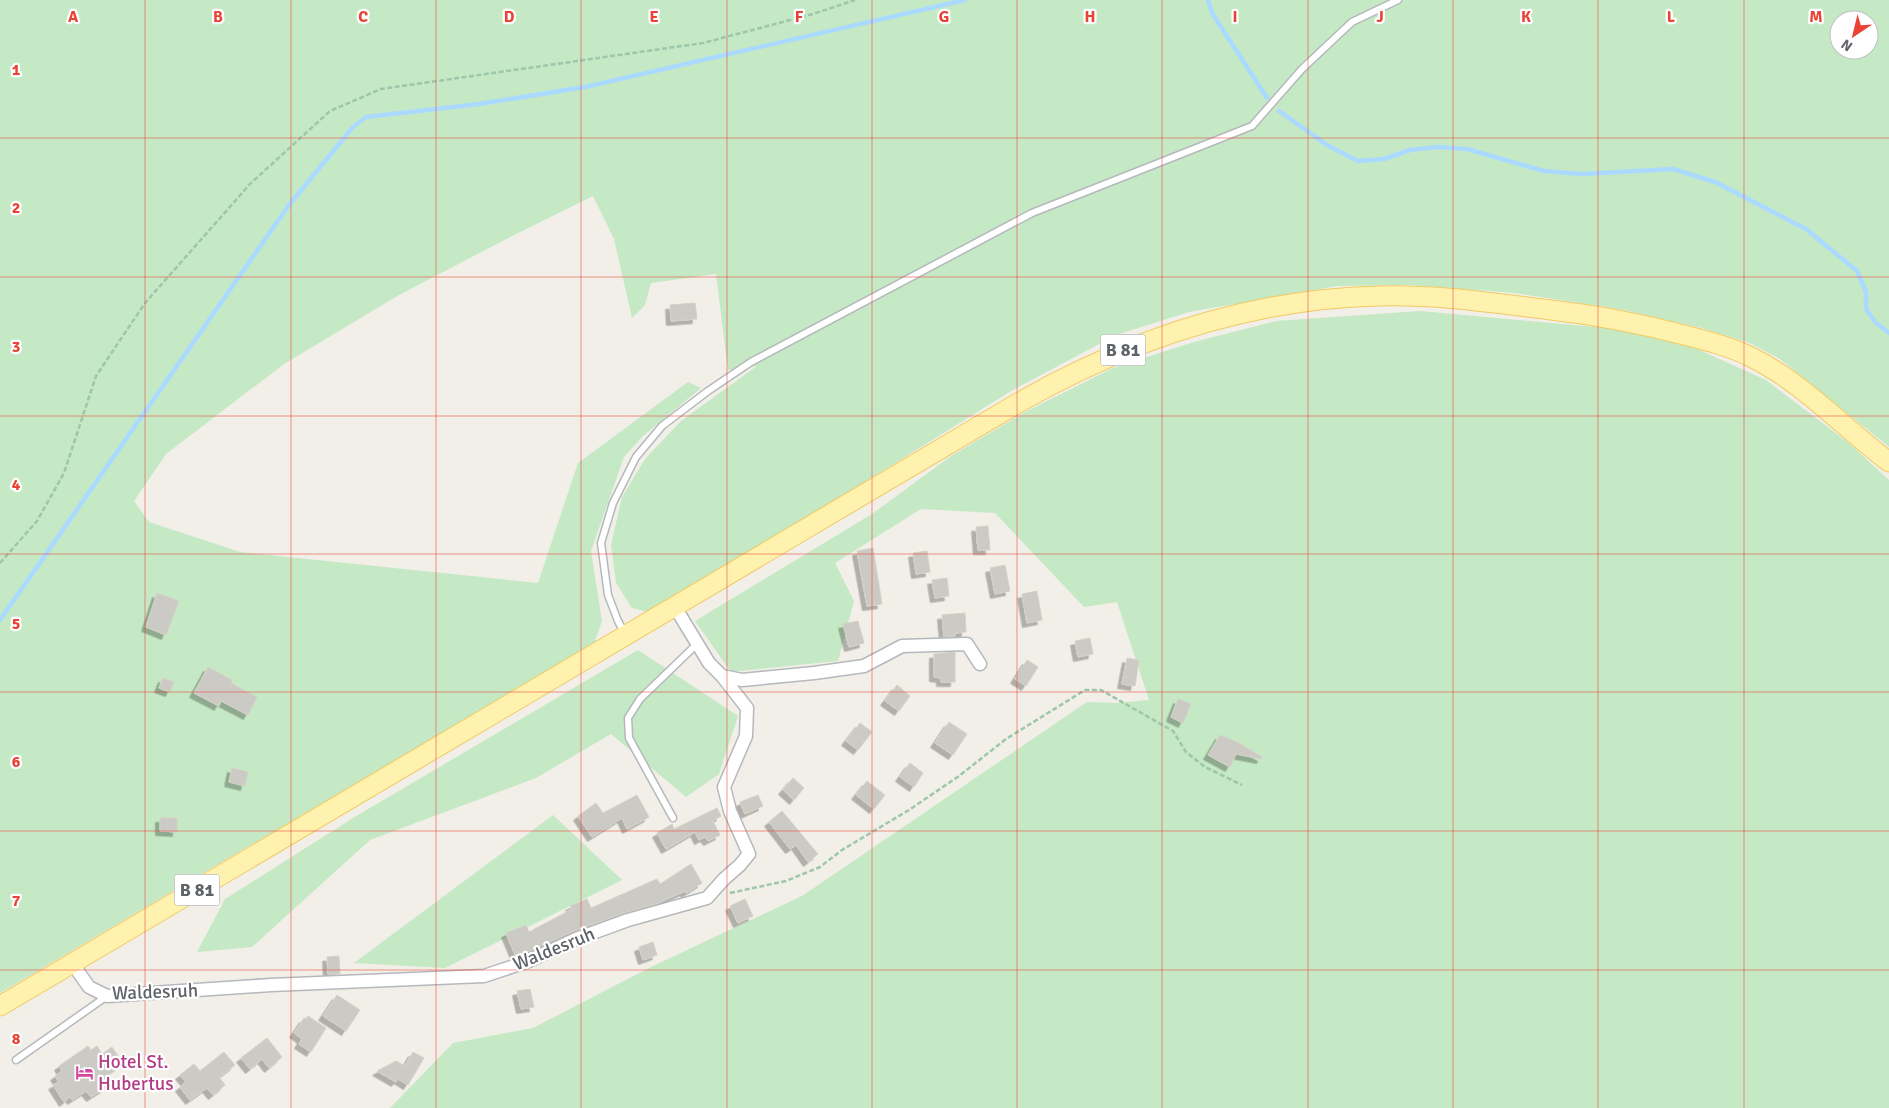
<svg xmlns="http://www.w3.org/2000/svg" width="1889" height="1108" font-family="Signika,sans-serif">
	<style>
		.green { fill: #c5e8c5; fill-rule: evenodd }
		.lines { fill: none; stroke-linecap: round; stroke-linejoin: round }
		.stream { stroke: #aadaff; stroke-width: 4.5 }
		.building { fill: #cccac5; stroke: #d6d1c6; filter: url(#shadow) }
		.lane-casing { stroke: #b5b8bc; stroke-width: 9 }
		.street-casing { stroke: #b5b8bc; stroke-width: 15 }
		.primary-casing { stroke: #f2c960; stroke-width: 21 }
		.path { stroke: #9cc7a9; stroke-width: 2.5; stroke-dasharray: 5 2.5; stroke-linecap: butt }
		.lane { stroke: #fff; stroke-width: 6 }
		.street { stroke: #fff; stroke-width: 12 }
		.primary { stroke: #fff2af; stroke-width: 19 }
		.grid { fill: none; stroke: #ea4335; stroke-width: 1; stroke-opacity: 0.55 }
		.labels { text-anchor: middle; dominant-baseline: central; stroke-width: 4.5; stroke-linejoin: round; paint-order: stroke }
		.shield { fill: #fff; stroke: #8f9295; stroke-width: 1 }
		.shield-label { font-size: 18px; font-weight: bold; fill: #5f6368 }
		.street-label { font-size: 19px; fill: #5f6368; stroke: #fff }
		.hotel-label { font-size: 19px; fill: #b23c85; stroke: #fff; text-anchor: start }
		.grid-label { font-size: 16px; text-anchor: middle; font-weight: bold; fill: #ea4335; stroke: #fff; stroke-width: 4.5; stroke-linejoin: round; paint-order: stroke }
	</style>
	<defs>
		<filter id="shadow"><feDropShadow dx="-4.5" dy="4.5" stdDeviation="0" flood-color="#0004"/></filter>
	</defs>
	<rect width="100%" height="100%" fill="#f1efe8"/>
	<path class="green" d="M 0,0 L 1889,0 L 1889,447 L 1780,359 L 1750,343 L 1702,328 L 1619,309 L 1514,293 L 1410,285 L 1337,286 L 1189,312 L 1116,335 L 1011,391 L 778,536 L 648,612 L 632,608 L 616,583 L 611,545 L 622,497 L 645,459 L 681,421 L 757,366 L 728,370 L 716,274 L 651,283 L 645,305 L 632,318 L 614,239 L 593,196 L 514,235 L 399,295 L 284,364 L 166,454 L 134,501 L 149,522 L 240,552 L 538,583 L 578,463 L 688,382 L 701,388 L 643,436 L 624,457 L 591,551 L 602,621 L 593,647 L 373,773 L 0,993 ZM 1839,20 L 1869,20 L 1869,50 L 1839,50 Z
		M 1420,311 L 1617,329 L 1697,349 L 1766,380 L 1850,444 L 1889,480 L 1889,1108 L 390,1108 L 453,1043 L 533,1028 L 651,967 L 802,896 L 1087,702 L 1116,703 L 1149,700 L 1117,602 L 1084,607 L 995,513 L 921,509 L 835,563 L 854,601 L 838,661 L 731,672 L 695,621 L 872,514 L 951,456 L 1027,411 L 1113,368 L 1194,342 L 1276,321 Z
		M 638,650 L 738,716 L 719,774 L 686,797 L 611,734 L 536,778 L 370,840 L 252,947 L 197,952 L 225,899 L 353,818 Z
		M 553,815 L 622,880 L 445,968 L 354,963 Z"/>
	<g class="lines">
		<path class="stream" d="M 1208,0 L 1212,13 L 1267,98
			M 1279,111 L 1327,145 L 1358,161 L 1384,159 L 1410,150 L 1437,147 L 1467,149 L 1544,171 L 1582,174 L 1673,169 L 1715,182 L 1806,229 L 1857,271 L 1866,292 L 1866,309 L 1875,322 L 1889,333
			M 0,620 L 289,205 L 353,127 L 366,117 L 479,104 L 585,87 L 965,0"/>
	</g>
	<path class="building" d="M 695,303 L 697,319 L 671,321 L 670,305 Z
		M 988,526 L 990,550 L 978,550 L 976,527 Z
		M 873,548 L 882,604 L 867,606 L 857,551 Z
		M 927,551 L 930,572 L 916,574 L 913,553 Z
		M 1005,565 L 1010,591 L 995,594 L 990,568 Z
		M 947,578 L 949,596 L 935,598 L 932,580 Z
		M 1037,591 L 1042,620 L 1027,623 L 1022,594 Z
		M 157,593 L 179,601 L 166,635 L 146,627 Z
		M 965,613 L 966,632 L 955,633 L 955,636 L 944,637 L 942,615 Z
		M 858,621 L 864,643 L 849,647 L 843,624 Z
		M 1090,638 L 1093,654 L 1078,657 L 1075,641 Z
		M 955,652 L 955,682 L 941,682 L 941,678 L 934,677 L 934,654 Z
		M 1127,658 L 1139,660 L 1135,686 L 1122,684 Z
		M 1027,660 L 1038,667 L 1026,686 L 1015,679 Z
		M 208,667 L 232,680 L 231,683 L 257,697 L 248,715 L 221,701 L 219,706 L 194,693 Z
		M 163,678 L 174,682 L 170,692 L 159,688 Z
		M 897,685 L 910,696 L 899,711 L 885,701 Z
		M 1178,699 L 1191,704 L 1183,723 L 1171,717 Z
		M 949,722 L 967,734 L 953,755 L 935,743 Z
		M 860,723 L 872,732 L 858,750 L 846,741 Z
		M 1220,735 L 1237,742 L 1262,757 L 1261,759 L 1236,754 L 1230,767 L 1208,755 Z
		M 910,763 L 923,773 L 914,787 L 900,777 Z
		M 232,768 L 248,772 L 245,786 L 229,782 Z
		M 793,778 L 804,788 L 794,800 L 783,790 Z
		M 867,781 L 885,795 L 874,809 L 856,795 Z
		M 637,795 L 649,817 L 627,829 L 622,818 L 592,837 L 578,816 L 596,803 L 603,813 Z
		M 758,795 L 763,806 L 745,814 L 740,802 Z
		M 717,808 L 721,816 L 713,821 L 720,835 L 708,841 L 705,837 L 699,840 L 695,832 L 666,849 L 657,833 L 672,824 L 674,829 Z
		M 782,811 L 818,854 L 808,862 L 796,845 L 790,849 L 769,822 Z
		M 160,818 L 177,818 L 177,832 L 160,831 Z
		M 691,864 L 702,883 L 686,893 L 685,891 L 658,903 L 623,913 L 573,931 L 516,957 L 506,933 L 526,925 L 529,932 L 572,909 L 570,906 L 587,899 L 591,908 L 657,879 L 660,884 Z
		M 745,899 L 753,916 L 738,923 L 730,906 Z
		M 653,942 L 657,955 L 643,960 L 639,947 Z
		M 339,956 L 340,974 L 328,974 L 327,957 Z
		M 530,989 L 534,1007 L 521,1009 L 517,991 Z
		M 337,995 L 360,1010 L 346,1031 L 323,1016 Z
		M 308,1016 L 326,1028 L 311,1052 L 299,1044 L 302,1039 L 294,1033 L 304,1018 L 306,1019 Z
		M 267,1038 L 282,1057 L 269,1068 L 262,1059 L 250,1069 L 241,1058 Z
		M 88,1046 L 91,1050 L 97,1046 L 102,1054 L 112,1047 L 122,1062 L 113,1068 L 115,1071 L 100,1080 L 105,1088 L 91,1097 L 86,1091 L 72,1100 L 70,1097 L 64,1102 L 53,1085 L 59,1082 L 55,1076 L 62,1071 L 59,1066 Z
		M 224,1052 L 235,1065 L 219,1077 L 225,1085 L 213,1095 L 207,1088 L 190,1100 L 180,1087 L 186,1082 L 180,1075 L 194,1064 L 200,1071 Z
		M 413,1052 L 424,1058 L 408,1085 L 398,1079 L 396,1082 L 377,1071 L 396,1061 L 405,1066 Z"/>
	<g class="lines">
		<defs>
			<path id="lane" d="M 625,634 L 618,621 L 608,595 L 601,543 L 613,503 L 636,457 L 662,426 L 708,391 L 751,362 L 1032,213 L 1252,126 L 1302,69 L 1352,22 L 1398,0
				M 673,818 L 629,738 L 628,718 L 640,699 L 697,644
				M 16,1060 L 107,996"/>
			<path id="street" d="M 722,676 L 742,680 L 814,673 L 864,666 L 902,646 L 967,644 L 980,664
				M 72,963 L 89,987 L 107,996 L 271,985 L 484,976 L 529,961 L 576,939 L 628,920 L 707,898 L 724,879 L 740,865 L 749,854 L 730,811 L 724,787 L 746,736 L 747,708 L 722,676 L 709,663 L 675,607"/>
			<path id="primary" d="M 0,1006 L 1018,403 C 1130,339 1248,299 1378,296 C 1436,294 1494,303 1551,310 C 1595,315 1638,323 1680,334 C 1704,340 1729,346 1751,357 C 1802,382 1844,428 1889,462"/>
		</defs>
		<use href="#lane" class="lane-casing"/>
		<use href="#street" class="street-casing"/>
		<use href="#primary" class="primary-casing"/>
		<path class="path" d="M 0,563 L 37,521 L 64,473 L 96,376 L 145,303 L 250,184 L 330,111 L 381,89 L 703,43 L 813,14 L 855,0
			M 730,893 L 786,881 L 820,867 L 842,850 L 909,810 L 959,776 L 1006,739 L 1085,690 L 1101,690 L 1173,731 L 1186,752 L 1205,767 L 1242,785"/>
		<use href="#lane" class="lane"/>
		<use href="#street" class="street"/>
		<use href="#primary" class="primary"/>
	</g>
	<path class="grid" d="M 145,0 L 145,1108M 291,0 L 291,1108M 436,0 L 436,1108M 581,0 L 581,1108M 727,0 L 727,1108M 872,0 L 872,1108M 1017,0 L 1017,1108M 1162,0 L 1162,1108M 1308,0 L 1308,1108M 1453,0 L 1453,1108M 1598,0 L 1598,1108M 1744,0 L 1744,1108M 0,138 L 1889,138M 0,277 L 1889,277M 0,416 L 1889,416M 0,554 L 1889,554M 0,692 L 1889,692M 0,831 L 1889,831M 0,970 L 1889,970"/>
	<defs>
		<symbol id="hotel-bare" viewBox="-9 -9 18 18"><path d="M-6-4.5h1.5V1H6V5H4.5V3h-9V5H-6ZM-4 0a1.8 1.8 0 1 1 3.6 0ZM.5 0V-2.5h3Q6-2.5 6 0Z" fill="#d1479c" stroke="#fff" stroke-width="2.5" paint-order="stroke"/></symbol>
	</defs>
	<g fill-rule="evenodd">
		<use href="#hotel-bare" x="72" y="1060" width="25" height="25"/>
	</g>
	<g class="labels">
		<g class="shield">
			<rect x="1100.5" y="334.5" width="45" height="31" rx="4"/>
			<rect x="174.5" y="874.5" width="45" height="31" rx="4"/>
		</g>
		<g class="shield-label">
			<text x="1123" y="350">B 81</text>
			<text x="197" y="890">B 81</text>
		</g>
		<g class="street-label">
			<text transform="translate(554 949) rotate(-22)">Waldesruh</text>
			<text transform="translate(155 992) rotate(-2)">Waldesruh</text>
		</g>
		<g class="hotel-label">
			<text x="98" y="1062">Hotel St.<tspan x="98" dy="22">Hubertus</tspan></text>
		</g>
	</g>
	<g class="grid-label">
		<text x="73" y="22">A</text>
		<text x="218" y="22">B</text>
		<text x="363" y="22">C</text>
		<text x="509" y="22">D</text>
		<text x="654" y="22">E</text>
		<text x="799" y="22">F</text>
		<text x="944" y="22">G</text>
		<text x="1090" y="22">H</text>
		<text x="1235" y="22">I</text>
		<text x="1380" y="22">J</text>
		<text x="1526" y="22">K</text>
		<text x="1671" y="22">L</text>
		<text x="1816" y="22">M</text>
		<text x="16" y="75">1</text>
		<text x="16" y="213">2</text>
		<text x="16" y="352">3</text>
		<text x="16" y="490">4</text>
		<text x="16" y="629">5</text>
		<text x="16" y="767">6</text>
		<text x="16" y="906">7</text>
		<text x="16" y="1044">8</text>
	</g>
	<g transform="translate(1854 35) rotate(215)"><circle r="24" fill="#ffffff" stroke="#bfc1c3"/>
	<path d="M0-4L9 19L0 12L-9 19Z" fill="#ea4335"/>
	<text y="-8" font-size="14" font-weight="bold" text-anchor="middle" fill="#5f6368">N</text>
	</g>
</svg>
